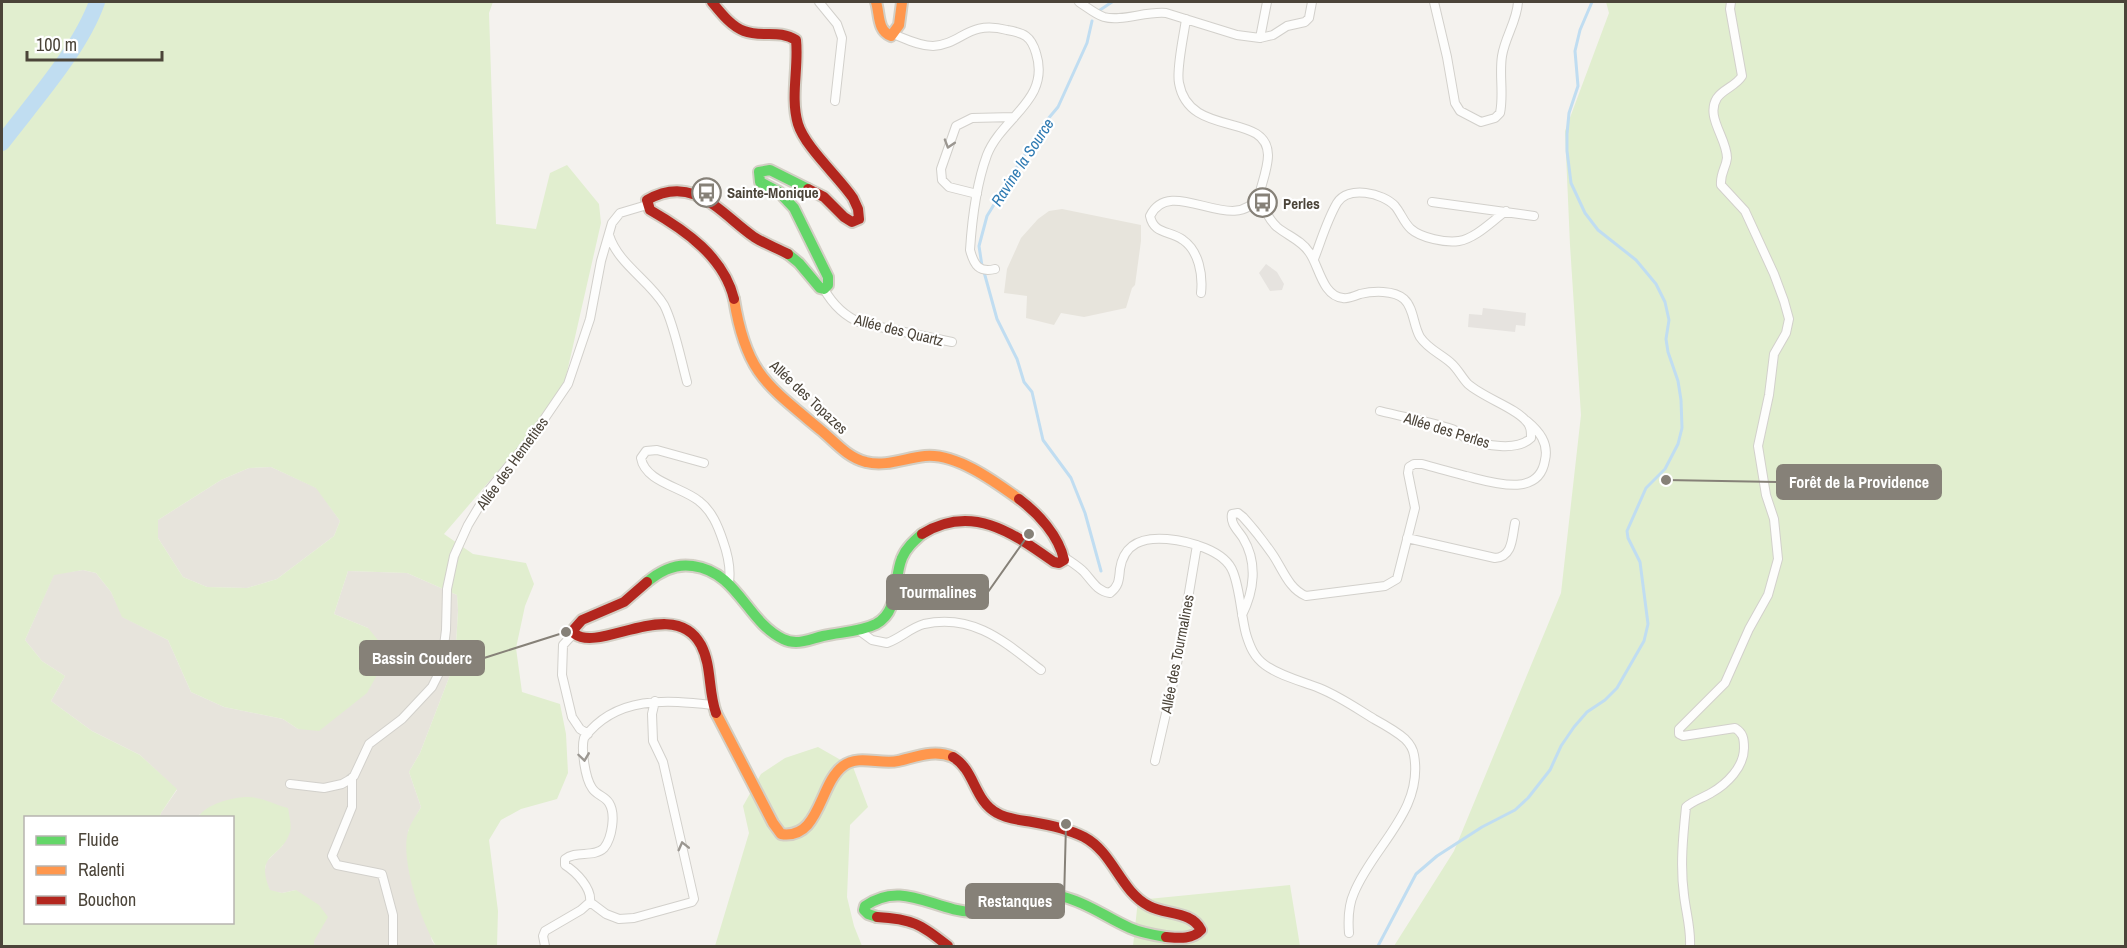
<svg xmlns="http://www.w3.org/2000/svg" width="2127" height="948" font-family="'Archivo Narrow',sans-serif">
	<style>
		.residential { fill: #e7e4dc }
		.green { fill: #e1eecf; fill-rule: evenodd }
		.parking { fill: #e6e3df }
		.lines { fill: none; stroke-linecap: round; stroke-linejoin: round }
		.stream { stroke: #c0ddf1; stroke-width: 3 }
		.river { stroke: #c0ddf1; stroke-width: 16 }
		.street-casing { stroke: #d2d0cb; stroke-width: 10 }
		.fast-casing { stroke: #d3cfc5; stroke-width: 14 }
		.slow-casing { stroke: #d3cfc5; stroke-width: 14 }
		.jam-casing { stroke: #d3cfc5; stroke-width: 14 }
		.street { stroke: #fdfdfc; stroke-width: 8 }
		.fast { stroke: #63d668; stroke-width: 10 }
		.slow { stroke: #ff974d; stroke-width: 10 }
		.jam { stroke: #b3261e; stroke-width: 10 }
		.oneway { stroke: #9b9791 }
		.labels { text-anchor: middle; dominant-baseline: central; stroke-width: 4.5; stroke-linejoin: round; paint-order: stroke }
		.poi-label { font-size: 15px; font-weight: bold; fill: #4b4439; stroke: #fff; text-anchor: start }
		.street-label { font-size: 15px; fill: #4b4439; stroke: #fff }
		.water-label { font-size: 16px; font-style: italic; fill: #2e7ab2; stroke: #fff }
		.leader { fill: none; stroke: #868178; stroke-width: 2 }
		.callout-dot { fill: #868178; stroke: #fff; stroke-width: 2 }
		.callout { fill: #868178; stroke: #868178; stroke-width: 2 }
		.callout-label { font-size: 16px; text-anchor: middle; font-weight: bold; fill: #fff }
	</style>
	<rect width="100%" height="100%" fill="#f4f2ee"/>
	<path class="residential" d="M 1062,209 L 1141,225 L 1141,241 L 1135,285 L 1132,288 L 1126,308 L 1084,317 L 1061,313 L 1054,325 L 1026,318 L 1027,296 L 1004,293 L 1007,269 L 1021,238 L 1038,219 L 1049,211 Z
		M 271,467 L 317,488 L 340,521 L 334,536 L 277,579 L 247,588 L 207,587 L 183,577 L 158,538 L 158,520 L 221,480 L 249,468 Z
		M 83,570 L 96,573 L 111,592 L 123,617 L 168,640 L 191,692 L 224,707 L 283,719 L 298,729 L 368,628 L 334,614 L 348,571 L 407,573 L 457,595 L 458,610 L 455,662 L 420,753 L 409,772 L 421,807 L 408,831 L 432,941 L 436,946 L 314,946 L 314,941 L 296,890 L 282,893 L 270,891 L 264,877 L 266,862 L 283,845 L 288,808 L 200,814 L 198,817 L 160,817 L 161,813 L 177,790 L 140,755 L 92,731 L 51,701 L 65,676 L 42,661 L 25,640 L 54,574 Z"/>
	<path class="green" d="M 2,2 L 493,2 L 489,13 L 496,224 L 536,229 L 550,173 L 567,165 L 599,204 L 601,223 L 565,381 L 547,414 L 444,534 L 473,554 L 526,563 L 534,584 L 525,606 L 516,648 L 522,692 L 560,704 L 566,734 L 568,773 L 557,799 L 521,809 L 501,820 L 489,840 L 498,911 L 497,946 L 436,946 C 421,921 400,860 408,832 C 410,823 417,815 421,807 L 409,772 L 420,753 L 455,662 L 458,611 L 457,595 L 407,573 L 348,571 L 334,614 L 368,628 L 382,645 L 383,664 L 367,693 L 319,731 L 298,729 L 283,719 L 224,707 L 191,692 L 168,640 L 122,617 L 111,592 L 96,573 L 83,570 L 54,575 L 25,640 L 42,661 L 65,676 L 51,701 L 92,731 L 140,755 L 177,789 L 161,813 L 160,817 L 26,818 L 26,922 L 232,922 L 232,818 L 198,817 C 207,804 230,798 246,797 C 259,796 276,805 288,808 C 289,815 292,826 290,832 C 281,860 254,852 270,890 L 282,893 L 296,890 L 319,905 L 328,917 L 314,941 L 314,946 L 2,946 ZM 271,467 L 316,488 L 340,521 L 334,536 L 277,579 L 247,588 L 207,587 L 183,577 L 158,538 L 158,520 L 221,480 L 249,468 Z
		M 1606,2 L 2125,2 L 2125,946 L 1394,946 L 1454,851 L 1561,593 L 1581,415 L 1570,245 L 1565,131 L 1609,13 Z
		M 818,747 L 853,767 L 868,807 L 850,825 L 847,897 L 854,926 L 862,946 L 715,946 L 749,833 L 743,806 L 761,774 L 785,758 Z
		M 1290,885 L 1300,946 L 1133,946 L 1138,900 Z"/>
	<path class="parking" d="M 1266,264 L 1277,272 L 1284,284 L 1282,290 L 1270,291 L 1259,273 Z
		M 1483,308 L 1526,313 L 1525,326 L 1516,325 L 1515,332 L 1468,327 L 1469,314 L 1482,315 Z"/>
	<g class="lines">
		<path class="stream" d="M 1097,12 L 1112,2
			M 982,266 L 979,246 L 987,216 L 1042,126 L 1058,107 L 1087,43 L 1092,21
			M 984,272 L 997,319 L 1017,359 L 1024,382 L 1032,392 L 1043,440 L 1071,478 L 1085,513 L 1101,571
			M 1378,946 L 1416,874 L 1437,856 L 1482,827 L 1515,810 L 1528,798 L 1550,770 L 1561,746 L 1574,727 L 1587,712 L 1605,700 L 1617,688 L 1644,641 L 1648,624 L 1640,562 L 1628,538 L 1627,531 L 1646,488 L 1665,469 L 1678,444 L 1682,428 L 1681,400 L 1678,381 L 1668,352 L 1666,339 L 1669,320 L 1665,302 L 1656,284 L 1636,260 L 1598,230 L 1585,213 L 1571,183 L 1567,151 L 1567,134 L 1569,113 L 1578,86 L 1575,51 L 1580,30 L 1592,2"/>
		<path class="river" d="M 2,143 C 33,102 80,50 97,2"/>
		<defs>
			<path id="street" d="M 819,2 L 837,24 L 842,38 L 835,101
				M 1079,2 C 1087,7 1095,14 1104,17 C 1121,22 1146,11 1166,13 L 1237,35 L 1260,38 L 1273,35 L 1287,26 L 1305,22 L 1309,18 L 1312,2
				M 1434,2 L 1447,57 L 1455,103 L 1460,111 L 1481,122 L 1495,118 L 1500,113 C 1504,94 1499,75 1502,56 C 1505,37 1517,21 1518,2
				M 1186,19 C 1184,35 1176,69 1179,83 C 1189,139 1267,111 1268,155 C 1268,168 1262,183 1259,195 C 1235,239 1171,173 1150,216 C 1154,235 1170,230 1183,240 C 1199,251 1203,275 1201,293
				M 893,34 C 906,39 919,46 933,46 C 963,44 967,20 1007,30 C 1024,33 1031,36 1036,53 C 1051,100 1002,117 987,155 C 976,185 972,219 970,250 C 974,265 979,273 995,269
				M 1260,38 L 1267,2
				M 977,194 L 949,187 L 942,180 L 941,169 L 956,126 L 972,118 L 1014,117
				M 1259,195 C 1263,207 1268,219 1277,227 C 1288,236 1301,240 1309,252 C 1319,265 1322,296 1343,298 C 1348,299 1355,296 1360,294 C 1373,291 1394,290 1404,299 C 1414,308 1413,325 1420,337 C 1428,349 1441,354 1451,363 C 1458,369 1462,378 1468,384 C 1484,398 1516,408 1526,421 C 1531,426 1531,431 1531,438 C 1517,452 1484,445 1468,439 C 1462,437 1458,431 1452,429 C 1429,421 1403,417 1380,411
				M 1432,202 L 1534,216
				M 609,235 C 618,264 649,280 664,305 C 674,324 681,360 687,382
				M 1314,259 C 1321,241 1327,220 1337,203 C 1348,185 1383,193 1395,206 C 1401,213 1404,223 1411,229 C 1421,238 1446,243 1459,241 C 1476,238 1492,221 1506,211
				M 824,289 C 833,305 844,316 861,323 L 952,342
				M 704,463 L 657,450 L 646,451 L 641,458 C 645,482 682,487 699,501 C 712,511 718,526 723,541 C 728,555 731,568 729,582
				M 1407,538 L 1495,558 C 1513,557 1512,537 1515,523
				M 1064,557 C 1071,562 1078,566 1084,572 C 1093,582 1097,591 1110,593 C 1119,586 1119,580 1120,569 C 1124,543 1143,537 1167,539 C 1188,541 1225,550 1233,572 C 1240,589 1241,615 1246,634 C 1250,647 1254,657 1265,665 C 1280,676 1301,681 1319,688 C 1339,696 1356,708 1374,719 C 1385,725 1396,731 1405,739 C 1409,743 1413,749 1414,755 C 1424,811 1373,846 1354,893 C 1348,906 1348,920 1349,933
				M 1242,615 C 1254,591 1258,563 1243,538 C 1238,530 1230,524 1232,514 L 1238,513 L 1243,517 C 1254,529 1264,542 1273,555 C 1283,570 1289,589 1306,596 L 1385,586 L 1397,579 L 1415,508 L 1408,473 L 1409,467 L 1414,464 L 1422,464 C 1436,468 1451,472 1466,476 C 1491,482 1539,499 1545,460 C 1549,443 1539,431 1527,421
				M 857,629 L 872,640 L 887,643 C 901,638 910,628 924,624 C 974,613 1006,643 1041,670
				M 574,633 L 563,645 L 562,675 L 572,717 L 580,729 L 588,734
				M 1155,761 L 1176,670 L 1197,545
				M 352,778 L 352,807 L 332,856 L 337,865 L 382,874 L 393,915 L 393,946
				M 290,784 L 324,788 L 342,784 L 349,780 L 354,776 L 369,744 L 402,719 L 432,687 L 441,669 L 446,630 L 447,589 L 454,556 L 468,525 L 489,490 L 532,437 L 568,384 L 590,319 L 601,261 L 612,223 L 620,213 L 647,205
				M 590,902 L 606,914 L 619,919 L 634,918 L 692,902 L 694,899 L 663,762 L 653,741 L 652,714 L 655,701
				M 545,946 L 543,936 L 545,931 L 581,910 L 590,902 C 592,888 576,872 565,865 L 565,859 C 576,850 594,858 604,848 C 612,838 616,814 609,803 C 605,796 596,795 592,788 C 585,778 581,749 584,738 C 616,695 667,700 713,705
				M 1690,946 C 1691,928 1686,913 1684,895 C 1680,866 1683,836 1686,807 C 1694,800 1703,798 1711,793 C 1727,784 1744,767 1744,748 C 1744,738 1743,733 1735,728 L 1683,736 L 1679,734 L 1679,729 L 1725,683 L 1749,629 L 1768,595 L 1778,559 L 1774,519 L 1766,495 L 1758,446 L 1769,395 L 1774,354 L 1786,333 L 1789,319 L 1784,301 L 1774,274 L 1745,211 L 1721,185 C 1720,173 1726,168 1727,158 C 1727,138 1705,117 1717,98 C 1723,89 1736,86 1742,76 L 1730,9 L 1731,2"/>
			<path id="fast" d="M 788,254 L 799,263 L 820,288 L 824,289 L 828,285 L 828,277 L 794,208 L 779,192 L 760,182 L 759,172 L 770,170 L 808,189
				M 647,582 C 660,571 675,563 693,566 C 738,572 747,622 783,639 C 787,641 792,642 796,642 C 805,642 814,638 823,636 C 840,632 860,632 876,624 C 900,611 893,579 902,558 C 906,548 914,541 922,534
				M 877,917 L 868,914 L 864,910 L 865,906 C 903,879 935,912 975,912 C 989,912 1001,905 1014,900 C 1030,894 1047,893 1064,897 C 1088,903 1107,918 1130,928 C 1141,933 1154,935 1166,937"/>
			<path id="slow" d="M 876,2 C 880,15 877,30 891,36 L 899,25 L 902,2
				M 734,299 C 746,374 767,385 822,431 C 835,442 848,458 866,462 C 886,467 905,458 925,456 C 956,453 994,481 1019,499
				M 716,713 L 773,823 L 781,834 C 820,840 819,784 843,766 C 859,754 880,765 898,761 C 916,757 934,749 953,757"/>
			<path id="jam" d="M 712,2 C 721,13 731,26 744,31 C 762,38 779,29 796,40 C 799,67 790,97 798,124 C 805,147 838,176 853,198 L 858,209 L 859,219 L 852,222 L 844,217 L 824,197 L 808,189
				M 734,299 C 724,257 685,230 650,210 L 647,200 C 694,173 721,214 754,237 C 765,244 777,248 788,254
				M 922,534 C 972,503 1013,533 1054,562 L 1059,563 L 1064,560 C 1059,536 1038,513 1019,499
				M 647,582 L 624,602 L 582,620 L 574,629 L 575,634 C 600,653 674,595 701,645 C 712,666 708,691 716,713
				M 953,757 C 975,770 974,801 997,813 C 1007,819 1020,820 1032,822 C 1050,825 1068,829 1084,837 C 1114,853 1120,891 1149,906 C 1166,915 1192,911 1201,930 C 1192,940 1178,938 1166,937
				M 877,917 C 912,919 921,924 948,946"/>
		</defs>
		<use href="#street" class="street-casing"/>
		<use href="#fast" class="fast-casing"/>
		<use href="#slow" class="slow-casing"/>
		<use href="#jam" class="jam-casing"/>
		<use href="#street" class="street"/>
		<use href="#fast" class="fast"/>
		<use href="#slow" class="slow"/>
		<use href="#jam" class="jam"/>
	</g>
	<defs><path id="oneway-chevron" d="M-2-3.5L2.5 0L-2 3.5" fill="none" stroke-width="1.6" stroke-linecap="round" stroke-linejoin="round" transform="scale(1.5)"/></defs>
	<g class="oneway">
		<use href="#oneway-chevron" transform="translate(949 144) rotate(107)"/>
		<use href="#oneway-chevron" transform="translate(584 757) rotate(82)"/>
		<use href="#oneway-chevron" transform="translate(683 846) rotate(-104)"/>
	</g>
	<defs>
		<symbol id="bus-ring" viewBox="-11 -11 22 22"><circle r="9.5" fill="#fff" stroke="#868178" stroke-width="1.5"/><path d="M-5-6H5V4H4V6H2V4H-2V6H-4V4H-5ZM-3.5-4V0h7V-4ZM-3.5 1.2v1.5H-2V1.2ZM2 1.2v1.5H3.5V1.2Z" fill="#868178"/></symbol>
	</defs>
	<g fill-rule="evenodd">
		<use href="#bus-ring" x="690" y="176" width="33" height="33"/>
		<use href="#bus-ring" x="1246" y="186" width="33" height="33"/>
	</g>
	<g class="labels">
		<g class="poi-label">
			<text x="727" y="192">Sainte-Monique</text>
			<text x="1283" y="203">Perles</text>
		</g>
		<g class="street-label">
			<text transform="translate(899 330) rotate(14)">Allée des Quartz</text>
			<text transform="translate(809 397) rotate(43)">Allée des Topazes</text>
			<text transform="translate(1447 430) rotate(17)">Allée des Perles</text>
			<text transform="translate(512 463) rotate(-54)">Allée des Hemetites</text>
			<text transform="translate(1177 654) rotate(-79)">Allée des Tourmalines</text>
		</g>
		<g class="water-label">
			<text transform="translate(1022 162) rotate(-57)">Ravine la Source</text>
		</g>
	</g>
	<path class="leader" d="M1666 480L1777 482M1029 534L988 592M566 632L484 658M1066 824L1064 901"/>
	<g class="callout-dot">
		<circle cx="1666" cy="480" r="6"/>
		<circle cx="1029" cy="534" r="6"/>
		<circle cx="566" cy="632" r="6"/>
		<circle cx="1066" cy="824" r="6"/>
	</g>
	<g class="callout">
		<rect x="1777" y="465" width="164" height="34" rx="6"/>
		<rect x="887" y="575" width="101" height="34" rx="6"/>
		<rect x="360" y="641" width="124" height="34" rx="6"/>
		<rect x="966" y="884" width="98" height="34" rx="6"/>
	</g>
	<g class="callout-label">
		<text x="1859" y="488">Forêt de la Providence</text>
		<text x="938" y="598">Tourmalines</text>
		<text x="422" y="664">Bassin Couderc</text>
		<text x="1015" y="907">Restanques</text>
	</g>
	<rect width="2127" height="948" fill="none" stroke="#4b4439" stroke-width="6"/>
	<rect x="24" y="816" width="210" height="108" fill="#ffffff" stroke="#b7b4b0" stroke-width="1.5"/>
	<rect x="36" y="836" width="30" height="9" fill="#63d668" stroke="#b7b4b0" stroke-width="1.5"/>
	<text x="78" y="846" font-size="18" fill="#4b4439">Fluide</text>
	<rect x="36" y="866" width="30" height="9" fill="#ff974d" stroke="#b7b4b0" stroke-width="1.5"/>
	<text x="78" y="876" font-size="18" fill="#4b4439">Ralenti</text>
	<rect x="36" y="896" width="30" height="9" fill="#b3261e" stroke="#b7b4b0" stroke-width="1.5"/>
	<text x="78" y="906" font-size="18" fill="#4b4439">Bouchon</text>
	<path d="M27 51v9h135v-9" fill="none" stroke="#4b4439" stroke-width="3"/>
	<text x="36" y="51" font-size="18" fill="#4b4439" stroke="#ffffff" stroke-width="4.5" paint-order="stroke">100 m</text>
</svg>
